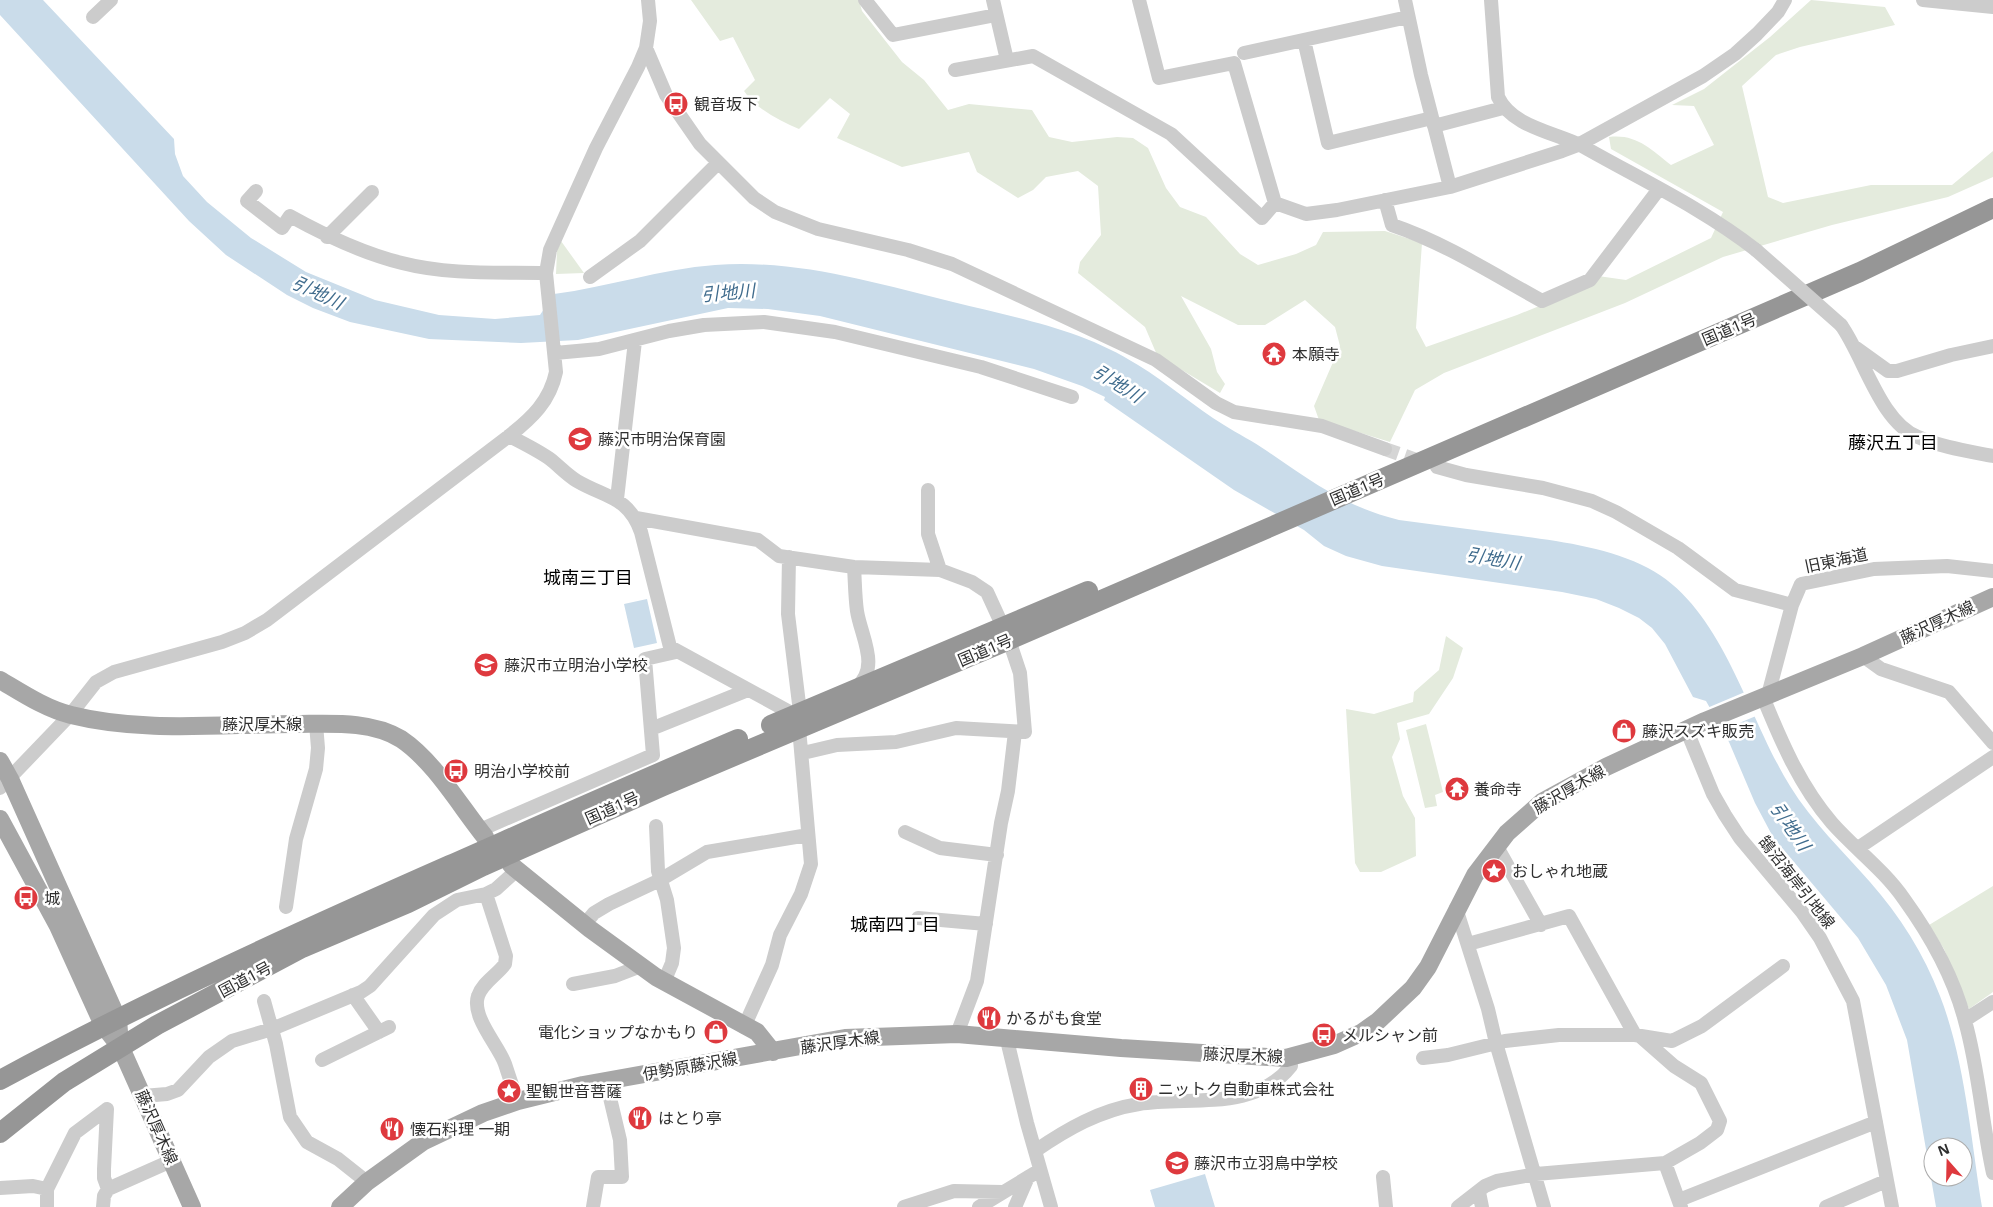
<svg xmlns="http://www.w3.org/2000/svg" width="1993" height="1207" font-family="'Noto Sans','Noto Sans JP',sans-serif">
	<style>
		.green { fill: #e4ebdd }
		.water { fill: #cadcea; fill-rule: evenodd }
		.pier { fill: #fff }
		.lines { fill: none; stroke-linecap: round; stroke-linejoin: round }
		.minor-tunnel { stroke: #d5d5d5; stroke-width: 14; stroke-dasharray: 14 7; stroke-linecap: butt }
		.minor { stroke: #ccc; stroke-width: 14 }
		.major { stroke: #a7a7a7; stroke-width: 18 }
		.highway { stroke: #969696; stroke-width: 20 }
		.minor-bridge { stroke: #ccc; stroke-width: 14 }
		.labels { text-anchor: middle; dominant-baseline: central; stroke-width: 5; stroke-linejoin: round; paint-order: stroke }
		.poi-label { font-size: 16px; fill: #2f2f2f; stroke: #fff; text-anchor: start }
		.street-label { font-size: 16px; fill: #2f2f2f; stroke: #fff }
		.water-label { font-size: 18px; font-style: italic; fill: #406c8d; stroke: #fff }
		.neighbourhood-label { font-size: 18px; fill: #000; stroke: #fff }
	</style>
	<rect width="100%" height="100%" fill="#fff"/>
	<path class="green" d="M 691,0 L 859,0 L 862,11 L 902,62 L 924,80 L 948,110 L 969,104 L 1032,110 L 1049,137 L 1072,142 L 1117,137 L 1133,138 L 1148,148 L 1166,188 L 1180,207 L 1206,217 L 1240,254 L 1258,265 L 1296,254 L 1316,245 L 1323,232 L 1385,231 L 1422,243 L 1416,328 L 1426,347 L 1517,315 L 1586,287 L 1598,276 L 1626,280 L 1711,238 L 1723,212 L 1611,149 L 1609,137 C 1637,134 1650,149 1671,165 L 1714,145 L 1694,106 L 1672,105 L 1704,89 L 1770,37 L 1811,0 L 1885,7 L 1895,25 L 1800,47 L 1776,55 L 1742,86 L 1768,197 L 1783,203 L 1871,185 L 1952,185 L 1993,151 L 1993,177 L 1948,197 L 1832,225 L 1723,257 L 1625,303 L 1444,373 L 1415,390 L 1390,442 L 1319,420 L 1314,406 L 1340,346 L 1335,327 L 1305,300 L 1265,325 L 1238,325 L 1181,296 L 1211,349 L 1217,372 L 1225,384 L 1220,393 L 1157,355 L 1145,327 L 1078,273 L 1080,262 L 1101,235 L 1098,186 L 1078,171 L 1046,177 L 1033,190 L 1018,198 L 977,172 L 969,152 L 902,167 L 837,138 L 850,114 L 830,98 L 799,129 C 780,121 756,109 744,91 L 755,80 L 733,37 L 720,41 Z
		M 561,241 L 584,273 L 556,274 L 557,251 Z
		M 1446,636 L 1463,648 L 1453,678 L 1429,714 L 1397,723 L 1400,739 L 1392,757 L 1403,796 L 1415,818 L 1416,856 L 1381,872 L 1360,872 L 1355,863 L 1346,709 L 1374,714 L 1413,702 L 1414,692 L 1439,670 Z
		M 1426,724 L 1443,792 L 1435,795 L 1437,806 L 1425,808 L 1406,730 Z
		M 1993,886 L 1993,992 L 1969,1009 L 1944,949 L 1929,925 Z"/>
	<path class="water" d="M 0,0 L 43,0 L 174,139 L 175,154 L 183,176 L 207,202 L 251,238 L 306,272 L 375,300 L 439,315 L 495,319 L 540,315 L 554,294 C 608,287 661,269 715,265 C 798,259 874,283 953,302 C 1017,318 1082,329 1138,365 C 1168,383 1194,407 1224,425 C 1238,434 1253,441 1267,451 C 1313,482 1343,506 1399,520 C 1437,525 1475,530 1513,535 C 1558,541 1608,547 1648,568 C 1723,607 1747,717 1790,786 C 1812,822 1843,851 1870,882 C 1900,916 1924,954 1940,996 C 1965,1060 1971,1140 1982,1207 L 1936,1207 L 1907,1040 L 1886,985 L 1858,938 L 1773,837 L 1755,803 L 1729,742 L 1706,701 L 1693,697 L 1665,644 L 1652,628 L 1639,618 L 1619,608 L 1596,599 L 1562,592 L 1382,566 L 1346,556 L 1324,546 L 1304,530 L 1234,490 L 1104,400 L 1105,397 L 1082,386 L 1034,369 L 820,316 L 768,309 L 728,308 L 578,340 L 521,343 L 429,339 L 350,322 L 313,308 L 287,295 L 226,255 L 189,221 L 0,15 ZM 1933,1147 L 1963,1147 L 1963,1177 L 1933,1177 Z
		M 647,599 L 657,643 L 634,648 L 624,604 Z
		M 1205,1174 L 1215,1207 L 1155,1207 L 1150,1190 Z"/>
	<path class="pier" d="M 1745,692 L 1756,716 L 1720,731 L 1707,708 Z"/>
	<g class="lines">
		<path class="minor-tunnel" d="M 1385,449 L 1425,463"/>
		<path class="minor" d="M 865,0 L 893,35 L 996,15
			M 993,0 L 1007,60
			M 1139,0 L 1159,78 L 1234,63 L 1275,203
			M 1405,0 L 1421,75 L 1450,187
			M 1491,0 L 1498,97 C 1512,127 1554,132 1582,146 C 1640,179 1704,209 1756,250
			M 1923,0 L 1993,7
			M 93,17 L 111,0
			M 1304,40 L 1328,143 L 1432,118
			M 646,48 L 666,95 L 700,144 L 754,198 L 775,212 L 818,229 L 908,250 L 952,264 L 1156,360 L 1216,403 L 1234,412 L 1322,426 L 1385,449
			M 1244,53 L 1408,17
			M 955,70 L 1033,56 L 1171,134 L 1262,218 L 1275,203 L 1306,214 L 1337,210 L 1450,187 L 1562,151 L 1578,145 L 1703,76 L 1735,54 L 1757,34 L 1778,12 L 1785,0
			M 1434,126 L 1503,108
			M 256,191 L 247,201 L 282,228 L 290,216 C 326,236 362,253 402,263 C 448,275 499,272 546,273
			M 1385,200 L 1392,225 C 1445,243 1493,274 1542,301 L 1590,280 L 1659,189
			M 327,237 L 372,192
			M 590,277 L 640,241 L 718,163
			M 1841,325 C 1864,357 1880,422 1918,437 C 1941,447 1968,451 1993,456
			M 1856,348 L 1888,371 L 1897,371 L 1951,355 L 1993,346
			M 555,353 L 599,349 L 669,331 L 704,325 L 764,322 L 835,332 L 981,367 L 1072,397
			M 509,436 C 523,443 537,450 550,459 C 559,466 567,475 577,481 C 606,498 628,496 641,532 L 670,647 L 795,715
			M 1437,467 L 1466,475 L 1543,488 L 1592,501 L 1616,512 L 1678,548 L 1735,590 L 1792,605
			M 928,490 L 928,534 L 940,570
			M 617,499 L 635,341
			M 636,518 L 758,540 L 779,556 L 854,567 L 940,570 L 972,582 L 987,592 L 1009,640 L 1020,673 L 1025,732 L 956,728 L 896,742 L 837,745 L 803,753
			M 789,557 L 788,614 L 800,712
			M 854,567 C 855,582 855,597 857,611 C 861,637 881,667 856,688
			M 1863,656 L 1881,669 L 1949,692 L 1993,743
			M 1768,695 L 1792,605 L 1801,584 L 1874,569 L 1947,566 L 1993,571
			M 1763,697 C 1781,741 1800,786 1832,823 C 1855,849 1884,870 1904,899 C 1930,935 1954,978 1965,1021 C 1979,1070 1982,1123 1993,1173
			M 651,729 L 748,690
			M 1687,731 L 1713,794 L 1725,815 L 1740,838 L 1802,912 L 1820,938 L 1853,1001 L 1892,1207
			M 0,788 L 70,715 L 96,682 L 114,672 L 222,642 L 245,633 L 267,620 L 509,436 C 532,418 550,401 556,372 L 546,273 L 550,250 L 596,148 L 638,67 L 646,48 L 650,21 L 648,0
			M 656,826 L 658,871 L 667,900 L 674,948 L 672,963 L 664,982
			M 480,830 L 653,755 L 645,659 L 676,652
			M 905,832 L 940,848 L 997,855
			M 1496,845 L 1541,925
			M 1858,848 L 1993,757
			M 486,894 L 506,956 L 505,964 C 497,975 482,983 478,996 C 471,1017 499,1046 505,1064 C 509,1076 513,1089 518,1101
			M 286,907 L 296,839 L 316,769 L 318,748 L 316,724
			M 1456,908 L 1488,1009 L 1496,1043 L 1544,1207
			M 918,918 L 986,924
			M 584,925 L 594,913 L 609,904 L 660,880 L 707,852 L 808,835
			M 1468,944 L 1569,916 L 1635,1035
			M 573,984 L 615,976 L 641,966
			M 353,995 L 379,1032
			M 264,1001 L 276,1044 L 290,1117 L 307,1142 L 338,1159 L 367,1182
			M 1965,1020 L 1993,1002
			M 744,1027 L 772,965 L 780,935 L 801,894 L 811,864 L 799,728
			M 957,1034 L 977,981 L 1001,823 L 1008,791 L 1015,732
			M 1007,1040 L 1027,1123 L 1051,1207
			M 1423,1058 L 1448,1055 L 1505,1041 L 1559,1035 L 1635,1035 L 1672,1041 L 1702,1026 L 1783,966
			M 322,1060 L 389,1027
			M 143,1096 L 167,1094 L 178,1090 L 209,1057 L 232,1041 L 272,1029 L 361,992 L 370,986 L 434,915 L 457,900 L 486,894 L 496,889 L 517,870
			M 107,1109 L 104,1169 L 104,1178 L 108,1189
			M 1035,1151 C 1067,1129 1100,1110 1139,1104 C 1189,1096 1255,1112 1291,1066 L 1289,1057
			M 1665,1163 L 1681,1207
			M 1383,1177 L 1386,1207
			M 0,1188 L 33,1186 L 47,1189
			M 1479,1192 L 1482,1207
			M 1679,1200 L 1876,1122
			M 47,1207 L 47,1189 L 75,1133 L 107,1109
			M 103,1207 L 104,1196 L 108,1189 L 171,1161
			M 593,1207 L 598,1177 L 622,1177 L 620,1140 L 606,1081
			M 904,1207 L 954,1191 L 1002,1192
			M 979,1207 L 1040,1170
			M 1015,1207 L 1028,1177
			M 1458,1207 L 1485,1186 L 1497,1181 L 1536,1174 L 1665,1163 L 1700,1143 L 1717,1130 L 1720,1121 L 1701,1083 L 1674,1066 L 1641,1037
			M 1826,1207 L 1886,1181"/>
		<path class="major" d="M 0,680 C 22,693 46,709 71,715 C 143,733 221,724 294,724 C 328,724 370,720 401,739 C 434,761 460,806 485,837
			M 0,761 L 10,779 L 118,1020 L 119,1032
			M 0,819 L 58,926 L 103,1025 L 121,1048 L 192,1207
			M 511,865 L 590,929 L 656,977 L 757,1032 L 773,1052
			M 340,1207 L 367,1182 L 424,1141 L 483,1113 L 518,1101 L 583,1085 L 845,1038 L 957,1034 L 1121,1048 L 1286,1058 L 1334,1045 L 1361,1033 L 1378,1021 L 1413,988 L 1428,967 L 1475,875 L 1507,833 L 1542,802 L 1606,767 L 1705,721 L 1863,656 L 1993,597"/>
		<path class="highway" d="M 771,725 L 1088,591
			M 0,1080 C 146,1001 298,932 450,865 C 545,823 641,780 738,739
			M 0,1133 L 64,1082 L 157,1025 L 302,948 L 408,903 L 483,866 L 663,786 L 1009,640 L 1860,272 L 1993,208"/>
		<path class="minor-bridge" d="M 1756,250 L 1841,325"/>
	</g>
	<defs>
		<symbol id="bus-disc" viewBox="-11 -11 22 22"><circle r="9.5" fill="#de393e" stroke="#fff"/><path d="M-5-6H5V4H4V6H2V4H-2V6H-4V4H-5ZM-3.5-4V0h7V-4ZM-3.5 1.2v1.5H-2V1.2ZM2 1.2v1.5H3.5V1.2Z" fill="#fff"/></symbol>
		<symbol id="temple-disc" viewBox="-11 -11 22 22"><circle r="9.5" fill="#de393e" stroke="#fff"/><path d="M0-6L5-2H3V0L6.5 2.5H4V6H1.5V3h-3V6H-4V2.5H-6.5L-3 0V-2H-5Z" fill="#fff"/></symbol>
		<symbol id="school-disc" viewBox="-11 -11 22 22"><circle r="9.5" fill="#de393e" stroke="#fff"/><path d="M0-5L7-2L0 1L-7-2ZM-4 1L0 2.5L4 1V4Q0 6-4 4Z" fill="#fff"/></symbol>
		<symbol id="shop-disc" viewBox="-11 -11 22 22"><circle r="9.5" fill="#de393e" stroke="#fff"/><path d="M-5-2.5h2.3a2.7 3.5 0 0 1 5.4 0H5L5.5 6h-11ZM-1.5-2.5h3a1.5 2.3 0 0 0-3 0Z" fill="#fff"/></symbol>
		<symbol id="sight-disc" viewBox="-11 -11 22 22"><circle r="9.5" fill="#de393e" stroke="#fff"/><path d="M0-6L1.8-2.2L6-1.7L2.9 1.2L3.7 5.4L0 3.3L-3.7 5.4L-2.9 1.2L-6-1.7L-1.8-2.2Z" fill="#fff"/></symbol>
		<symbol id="restaurant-disc" viewBox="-11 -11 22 22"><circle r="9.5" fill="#de393e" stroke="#fff"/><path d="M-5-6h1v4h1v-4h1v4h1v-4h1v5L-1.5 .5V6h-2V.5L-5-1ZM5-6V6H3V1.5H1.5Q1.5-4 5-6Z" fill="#fff"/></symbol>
		<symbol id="building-disc" viewBox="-11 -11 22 22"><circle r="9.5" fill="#de393e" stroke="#fff"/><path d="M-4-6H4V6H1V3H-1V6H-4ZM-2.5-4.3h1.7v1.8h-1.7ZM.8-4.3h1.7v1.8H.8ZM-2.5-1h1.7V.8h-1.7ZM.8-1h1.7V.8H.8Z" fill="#fff"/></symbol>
	</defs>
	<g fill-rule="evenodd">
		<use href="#bus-disc" x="662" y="90" width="28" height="28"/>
		<use href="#temple-disc" x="1260" y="340" width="28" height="28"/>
		<use href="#school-disc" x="566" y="425" width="28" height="28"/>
		<use href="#school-disc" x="472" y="651" width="28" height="28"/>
		<use href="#shop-disc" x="1610" y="717" width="28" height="28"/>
		<use href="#bus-disc" x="442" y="757" width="28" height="28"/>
		<use href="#temple-disc" x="1443" y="775" width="28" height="28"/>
		<use href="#sight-disc" x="1480" y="857" width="28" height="28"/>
		<use href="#bus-disc" x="12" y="884" width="28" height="28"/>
		<use href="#restaurant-disc" x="975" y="1004" width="28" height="28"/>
		<use href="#shop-disc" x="702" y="1018" width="28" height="28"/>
		<use href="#bus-disc" x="1310" y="1021" width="28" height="28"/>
		<use href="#building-disc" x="1127" y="1075" width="28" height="28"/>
		<use href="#sight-disc" x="495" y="1077" width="28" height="28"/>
		<use href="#restaurant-disc" x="626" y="1104" width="28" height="28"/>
		<use href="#restaurant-disc" x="378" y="1115" width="28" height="28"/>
		<use href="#school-disc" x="1163" y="1149" width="28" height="28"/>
	</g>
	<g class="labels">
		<g class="poi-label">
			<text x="694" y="104">観音坂下</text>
			<text x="1292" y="354">本願寺</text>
			<text x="598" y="439">藤沢市明治保育園</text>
			<text x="504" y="665">藤沢市立明治小学校</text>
			<text x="1642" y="731">藤沢スズキ販売</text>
			<text x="474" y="771">明治小学校前</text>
			<text x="1474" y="789">養命寺</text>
			<text x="1512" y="871">おしゃれ地蔵</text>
			<text x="44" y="898">城</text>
			<text x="1006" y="1018">かるがも食堂</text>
			<text x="698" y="1032" text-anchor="end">電化ショップなかもり</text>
			<text x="1342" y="1035">メルシャン前</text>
			<text x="1158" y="1089">ニットク自動車株式会社</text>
			<text x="526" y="1091">聖観世音菩薩</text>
			<text x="658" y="1118">はとり亭</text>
			<text x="410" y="1129">懐石料理 一期</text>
			<text x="1194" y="1163">藤沢市立羽鳥中学校</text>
		</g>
		<g class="street-label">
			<text transform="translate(1729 329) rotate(-23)">国道1号</text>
			<text transform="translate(1357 489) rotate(-23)">国道1号</text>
			<text transform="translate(1836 560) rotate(-12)">旧東海道</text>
			<text transform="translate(1937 622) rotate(-25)">藤沢厚木線</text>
			<text transform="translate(985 650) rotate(-23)">国道1号</text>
			<text x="262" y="724">藤沢厚木線</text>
			<text transform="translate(1569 789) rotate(-30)">藤沢厚木線</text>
			<text transform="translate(612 808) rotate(-24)">国道1号</text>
			<text transform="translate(1797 882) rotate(52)">鵠沼海岸引地線</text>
			<text transform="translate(245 979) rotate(-28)">国道1号</text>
			<text transform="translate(840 1042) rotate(-8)">藤沢厚木線</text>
			<text transform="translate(1243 1055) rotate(2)">藤沢厚木線</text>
			<text transform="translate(690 1066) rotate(-10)">伊勢原藤沢線</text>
			<text transform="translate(157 1127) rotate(66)">藤沢厚木線</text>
		</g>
		<g class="water-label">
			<text transform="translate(318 292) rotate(25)">引地川</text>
			<text transform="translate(728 292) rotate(-5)">引地川</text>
			<text transform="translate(1118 383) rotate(32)">引地川</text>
			<text transform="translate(1493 558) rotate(10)">引地川</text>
			<text transform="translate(1791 826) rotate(55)">引地川</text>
		</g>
		<g class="neighbourhood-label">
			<text x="1893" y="442">藤沢五丁目</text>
			<text x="588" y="577">城南三丁目</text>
			<text x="895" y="924">城南四丁目</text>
		</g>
	</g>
	<g transform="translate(1948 1162) rotate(340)"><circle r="24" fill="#ffffff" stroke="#acacac"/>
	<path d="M0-4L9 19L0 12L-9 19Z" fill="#de393e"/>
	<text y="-8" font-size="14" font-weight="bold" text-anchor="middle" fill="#2f2f2f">N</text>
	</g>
</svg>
